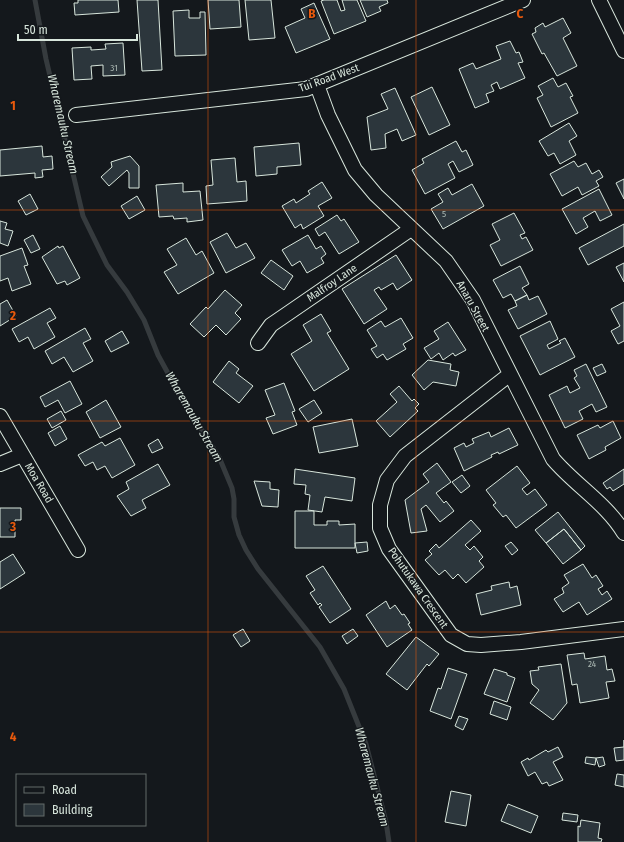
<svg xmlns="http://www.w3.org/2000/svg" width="624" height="842" font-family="'Fira Sans Condensed',sans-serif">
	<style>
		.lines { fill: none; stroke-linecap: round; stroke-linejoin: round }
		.stream { stroke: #363b3e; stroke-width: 5 }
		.building { fill: #2c363c; stroke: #d8e6dc }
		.minor-casing { stroke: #d8e6dc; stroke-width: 16 }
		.minor { stroke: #14181c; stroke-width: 14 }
		.grid { fill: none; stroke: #e8590c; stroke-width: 1; stroke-opacity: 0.55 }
		.labels { text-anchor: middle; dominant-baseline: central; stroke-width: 3; stroke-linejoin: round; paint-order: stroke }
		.number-label { font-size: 9px; fill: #adbab4 }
		.street-label { font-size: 11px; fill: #d8e6dc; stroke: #14181c }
		.water-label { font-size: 12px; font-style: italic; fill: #d8e6dc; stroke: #14181c }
		.grid-label { font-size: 13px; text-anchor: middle; font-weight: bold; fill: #e8590c; stroke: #14181c; stroke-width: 3; stroke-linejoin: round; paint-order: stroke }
	</style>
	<rect width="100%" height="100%" fill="#14181c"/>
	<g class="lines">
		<path class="stream" d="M 35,0 L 46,59 L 83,216 L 107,265 L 127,292 L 144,320 L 158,355 L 181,397 L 219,457 L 232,488 L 234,499 L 234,517 L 239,535 L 246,550 L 258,569 L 320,647 L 344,689 L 366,744 L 386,822 L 389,842"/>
	</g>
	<path class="building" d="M 78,0 L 118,0 L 119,12 L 75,15 L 74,3 L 78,3 Z
		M 137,0 L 158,0 L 162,70 L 142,71 Z
		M 208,0 L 239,0 L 241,27 L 210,29 Z
		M 245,0 L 271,0 L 275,38 L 249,40 Z
		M 324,0 L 337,0 L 341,11 L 345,10 L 342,0 L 357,0 L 366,21 L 334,34 L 321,1 Z
		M 360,0 L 387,0 L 388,3 L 379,7 L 381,11 L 367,17 Z
		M 314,3 L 330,39 L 296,53 L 285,27 L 305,18 L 301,9 Z
		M 189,10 L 189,18 L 200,18 L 200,12 L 205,12 L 206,55 L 175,56 L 173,11 Z
		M 563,18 L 571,33 L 563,38 L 577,66 L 557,76 L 544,53 L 542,54 L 532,34 L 536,32 L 535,28 L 543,23 L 545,27 Z
		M 510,41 L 516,53 L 519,52 L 523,62 L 518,63 L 525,78 L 500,89 L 497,82 L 491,85 L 494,91 L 486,94 L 489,102 L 475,108 L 459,69 L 473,63 L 476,69 L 501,59 L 496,46 Z
		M 123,43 L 125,75 L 103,76 L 103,65 L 91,66 L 92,79 L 74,80 L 72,48 L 91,47 L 91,50 L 106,49 L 105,44 Z
		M 553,78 L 558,87 L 566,83 L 573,96 L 570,97 L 578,113 L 551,127 L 537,98 L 543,95 L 538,86 Z
		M 432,87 L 450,125 L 429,135 L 411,97 Z
		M 395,88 L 416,135 L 402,141 L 397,129 L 385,134 L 386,148 L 371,150 L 367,117 L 388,109 L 381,94 Z
		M 569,123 L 577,136 L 569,141 L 576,155 L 560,164 L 554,153 L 548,156 L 539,141 Z
		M 456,141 L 462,152 L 466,150 L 473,165 L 459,172 L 453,161 L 448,164 L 455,178 L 425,194 L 412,170 L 424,163 L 422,159 Z
		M 299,143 L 301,165 L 277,167 L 277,174 L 256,176 L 254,147 Z
		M 42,146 L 43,157 L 52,156 L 53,169 L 42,170 L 43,177 L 35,178 L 35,173 L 0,176 L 0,150 Z
		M 130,156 L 139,166 L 139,188 L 129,188 L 129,173 L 127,170 L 109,186 L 101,177 L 112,167 L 111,162 Z
		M 235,158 L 237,182 L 246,181 L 247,201 L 207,204 L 206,186 L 213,185 L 211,160 Z
		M 574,161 L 578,167 L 586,163 L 592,174 L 599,170 L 603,177 L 596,181 L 599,186 L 582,195 L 578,187 L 562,196 L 550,174 Z
		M 624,179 L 624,199 L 616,183 Z
		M 322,182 L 332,198 L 318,206 L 324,216 L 303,229 L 301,224 L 295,228 L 282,206 L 294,199 L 296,203 L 310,194 L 308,191 Z
		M 183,183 L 183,192 L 200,191 L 203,220 L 187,222 L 187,218 L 174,219 L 173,216 L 159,217 L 156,185 Z
		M 472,184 L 484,206 L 443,229 L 431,209 L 443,202 L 438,194 L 448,188 L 452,195 Z
		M 599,189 L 612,215 L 600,221 L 595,211 L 583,218 L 588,227 L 576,234 L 562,209 Z
		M 30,194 L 38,209 L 26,215 L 18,201 Z
		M 137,196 L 145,210 L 129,219 L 121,206 Z
		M 514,213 L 525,233 L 520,235 L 522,239 L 526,237 L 533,250 L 501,266 L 490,245 L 500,240 L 492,224 Z
		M 337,215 L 341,221 L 344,219 L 359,242 L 339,254 L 325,232 L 319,236 L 315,229 Z
		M 0,221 L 7,223 L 5,229 L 13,231 L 8,246 L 0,243 Z
		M 624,224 L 624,246 L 588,265 L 579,248 Z
		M 227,233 L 236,248 L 246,243 L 255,258 L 226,273 L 210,242 Z
		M 33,235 L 40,249 L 31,253 L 24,240 Z
		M 308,235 L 316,249 L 321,246 L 326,254 L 321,258 L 324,263 L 307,273 L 300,261 L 292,266 L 282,250 Z
		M 186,238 L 196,255 L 202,251 L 214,273 L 178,294 L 164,272 L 177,265 L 167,249 Z
		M 58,246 L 59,248 L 63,246 L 80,278 L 67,285 L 65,281 L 57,284 L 42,257 Z
		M 22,248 L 28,265 L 24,266 L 31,284 L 12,291 L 8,278 L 0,281 L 0,256 Z
		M 396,255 L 412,280 L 397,290 L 393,283 L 381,290 L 379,287 L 374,290 L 387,309 L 364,324 L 342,289 Z
		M 271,260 L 293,276 L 284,290 L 261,273 Z
		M 624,263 L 624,282 L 616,267 Z
		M 520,266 L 529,284 L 522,288 L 527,295 L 515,301 L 511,294 L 503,298 L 493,280 Z
		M 225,290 L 242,305 L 235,313 L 241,319 L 226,335 L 216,325 L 204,337 L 190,324 L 206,307 L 208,309 Z
		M 527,295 L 529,300 L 538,296 L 547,314 L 518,329 L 508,310 L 517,306 L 515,301 Z
		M 7,300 L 16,316 L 0,326 L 0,304 Z
		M 624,302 L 624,341 L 618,344 L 611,331 L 620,326 L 611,309 Z
		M 50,308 L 56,318 L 47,323 L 55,337 L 34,349 L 28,337 L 19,342 L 12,329 Z
		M 321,314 L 331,331 L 327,333 L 349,369 L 314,391 L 291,354 L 312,341 L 303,325 Z
		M 401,318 L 413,338 L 403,344 L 406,349 L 387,360 L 383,354 L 377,358 L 371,349 L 377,346 L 367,330 L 381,321 L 385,327 Z
		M 550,321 L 558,339 L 547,345 L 549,349 L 561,343 L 559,341 L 565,338 L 575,357 L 540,375 L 520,336 Z
		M 448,322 L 466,350 L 455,356 L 453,353 L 443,360 L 439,353 L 431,359 L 424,348 L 439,339 L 434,331 Z
		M 85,328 L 91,339 L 83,343 L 93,361 L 73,372 L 64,357 L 52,364 L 45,351 Z
		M 122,331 L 129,343 L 111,352 L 105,341 Z
		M 428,360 L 451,364 L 450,370 L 459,372 L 456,386 L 433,382 L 424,390 L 412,375 Z
		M 229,361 L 239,369 L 236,373 L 253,386 L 239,403 L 213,382 Z
		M 586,364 L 607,407 L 596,412 L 592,404 L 579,411 L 583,419 L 565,428 L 549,395 L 567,386 L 570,393 L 580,388 L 574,378 L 577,376 L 574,370 Z
		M 602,364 L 606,372 L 597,376 L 593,368 Z
		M 70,381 L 82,404 L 65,413 L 58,400 L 45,407 L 40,397 Z
		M 284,383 L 295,411 L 292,412 L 297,425 L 273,434 L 266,418 L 275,415 L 265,390 Z
		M 399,386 L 412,401 L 414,399 L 419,404 L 415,408 L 418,411 L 390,437 L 376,421 L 397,402 L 390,394 Z
		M 106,400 L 121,427 L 100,438 L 86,412 Z
		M 314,400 L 322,413 L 308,422 L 299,409 Z
		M 61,411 L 66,420 L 52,428 L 47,419 Z
		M 352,419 L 358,446 L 319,453 L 313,427 Z
		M 613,421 L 621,438 L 605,447 L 606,450 L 589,459 L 577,435 L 598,425 L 600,428 Z
		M 60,426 L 67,439 L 55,446 L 48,433 Z
		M 509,428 L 518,445 L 499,454 L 498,452 L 491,455 L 492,457 L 464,471 L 454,448 L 464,443 L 466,447 L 474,443 L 472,439 L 489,432 L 491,437 Z
		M 120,438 L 135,465 L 112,478 L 105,466 L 97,470 L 93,462 L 85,466 L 78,455 L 102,442 L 105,446 Z
		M 158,439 L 163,448 L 152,453 L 148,445 Z
		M 437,463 L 451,482 L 436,493 L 444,503 L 446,501 L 454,511 L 440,522 L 426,505 L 421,509 L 427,531 L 411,533 L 405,500 L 429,482 L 423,474 Z
		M 158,464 L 170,485 L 142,500 L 146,508 L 131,516 L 117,496 L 129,489 L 126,482 Z
		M 517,466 L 530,483 L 522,489 L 527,495 L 535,489 L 547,505 L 516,528 L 506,515 L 503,517 L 493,505 L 496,503 L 486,490 Z
		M 295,469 L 355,478 L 352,501 L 325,497 L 322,512 L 308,510 L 310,495 L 305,494 L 306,485 L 294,484 Z
		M 624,469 L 624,484 L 613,491 L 610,487 L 607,489 L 603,483 Z
		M 462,475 L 470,486 L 461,493 L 452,482 Z
		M 254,481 L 270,482 L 270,489 L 279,490 L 278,507 L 262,506 Z
		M 0,508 L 21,508 L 21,520 L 15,520 L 15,537 L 0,537 Z
		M 295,511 L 314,511 L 314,525 L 327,525 L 327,521 L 339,521 L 339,525 L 355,524 L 355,548 L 295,548 Z
		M 558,512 L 585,546 L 581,550 L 564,529 L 546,543 L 535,530 Z
		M 471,520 L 481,531 L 465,545 L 470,550 L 474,546 L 483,557 L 479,561 L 484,567 L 466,583 L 458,574 L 453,579 L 445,570 L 439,575 L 425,560 L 432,554 L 429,551 L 436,544 L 439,548 Z
		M 564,529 L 581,550 L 563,564 L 546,543 Z
		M 367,542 L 368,551 L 357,553 L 355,543 Z
		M 511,542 L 518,550 L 512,555 L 505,546 Z
		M 13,554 L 25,573 L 0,589 L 0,562 Z
		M 583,564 L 592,578 L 596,575 L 603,586 L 598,589 L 602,595 L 607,591 L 612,599 L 587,615 L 579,602 L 563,612 L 554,599 L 564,593 L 562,588 L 569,583 L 564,575 Z
		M 323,566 L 351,609 L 330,623 L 319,607 L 322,605 L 320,603 L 318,605 L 310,593 L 315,590 L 306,576 Z
		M 509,582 L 510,588 L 517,586 L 521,605 L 481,615 L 476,594 L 492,590 L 491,586 Z
		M 386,601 L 390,609 L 395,605 L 402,615 L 404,614 L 410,623 L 408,624 L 412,630 L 387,647 L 366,615 Z
		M 243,629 L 250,641 L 241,647 L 233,635 Z
		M 353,629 L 358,636 L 347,644 L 342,636 Z
		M 416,637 L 439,654 L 429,666 L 427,664 L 407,690 L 386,674 Z
		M 584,653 L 585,659 L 605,656 L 607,670 L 612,669 L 615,681 L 606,682 L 609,698 L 580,703 L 577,684 L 572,685 L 567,655 Z
		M 561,664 L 567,703 L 553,720 L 530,703 L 539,690 L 532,684 L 530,671 L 539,670 L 538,667 Z
		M 448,668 L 467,674 L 451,719 L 430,711 L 438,688 L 441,689 Z
		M 494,669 L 507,673 L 507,675 L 515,678 L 507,702 L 484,694 Z
		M 494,701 L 511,707 L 507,720 L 490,714 Z
		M 459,716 L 468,719 L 463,730 L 455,726 Z
		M 624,740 L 624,760 L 616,761 L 614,748 L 624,747 Z
		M 558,747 L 563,757 L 553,762 L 563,780 L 549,786 L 547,782 L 542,784 L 535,772 L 528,776 L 521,762 L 528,758 L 529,760 L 546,750 L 548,752 Z
		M 586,757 L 596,758 L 595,765 L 585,763 Z
		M 603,757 L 605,765 L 599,767 L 596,758 Z
		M 617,774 L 624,775 L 624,787 L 615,785 Z
		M 451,791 L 471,795 L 466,826 L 445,822 Z
		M 508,804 L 538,816 L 531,833 L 501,821 Z
		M 563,813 L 578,815 L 577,822 L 562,820 Z
		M 581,820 L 600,823 L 598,838 L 602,839 L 601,842 L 578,842 L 578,826 L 580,827 Z"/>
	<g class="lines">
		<defs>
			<path id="minor" d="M 599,0 L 624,51
				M 317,85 L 328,115 L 355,170 L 376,195 L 446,261 L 473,300 L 553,459 C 575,485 607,504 624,533
				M 76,115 L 306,89 L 523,0
				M 258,343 L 271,325 L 290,312 L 411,229
				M 509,375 L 405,456 L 387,480 L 380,505 L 380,528 L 389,549 L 451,635 L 467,644 L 481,645 L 521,642 L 624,629
				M 0,416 L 78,550
				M 0,464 L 22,455"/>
		</defs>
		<use href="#minor" class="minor-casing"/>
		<use href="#minor" class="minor"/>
	</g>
	<path class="grid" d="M 208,0 L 208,842M 416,0 L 416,842M 0,210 L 624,210M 0,421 L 624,421M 0,632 L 624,632"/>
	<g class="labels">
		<g class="number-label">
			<text x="114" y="68">31</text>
			<text x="444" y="214">5</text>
			<text x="592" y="664">24</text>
		</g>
		<g class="street-label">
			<text transform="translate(329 78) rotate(-20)">Tui Road West</text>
			<text transform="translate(332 283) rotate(-34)">Malfroy Lane</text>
			<text transform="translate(473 306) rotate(61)">Anaru Street</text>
			<text transform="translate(39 483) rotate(59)">Moa Road</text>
			<text transform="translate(418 588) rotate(55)">Pohutukawa Crescent</text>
		</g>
		<g class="water-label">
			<text transform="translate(63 124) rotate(77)">Wharemauku Stream</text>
			<text transform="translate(194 417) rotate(60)">Wharemauku Stream</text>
			<text transform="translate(372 777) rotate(75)">Wharemauku Stream</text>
		</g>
	</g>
	<g class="grid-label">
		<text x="312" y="18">B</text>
		<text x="520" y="18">C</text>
		<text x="13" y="110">1</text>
		<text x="13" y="320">2</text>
		<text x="13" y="531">3</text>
		<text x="13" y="741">4</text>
	</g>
	<rect x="16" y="774" width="130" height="52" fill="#14181c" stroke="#626a69"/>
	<rect x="24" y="787" width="20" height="6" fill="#14181c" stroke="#626a69"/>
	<text x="52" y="794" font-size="12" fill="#d8e6dc">Road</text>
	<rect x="24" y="804" width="20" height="12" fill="#2c363c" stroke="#626a69"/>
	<text x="52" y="814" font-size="12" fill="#d8e6dc">Building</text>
	<path d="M18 34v6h119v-6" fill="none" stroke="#d8e6dc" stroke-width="2"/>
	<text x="24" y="34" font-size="12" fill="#d8e6dc" stroke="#14181c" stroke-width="3" paint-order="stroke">50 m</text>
</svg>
